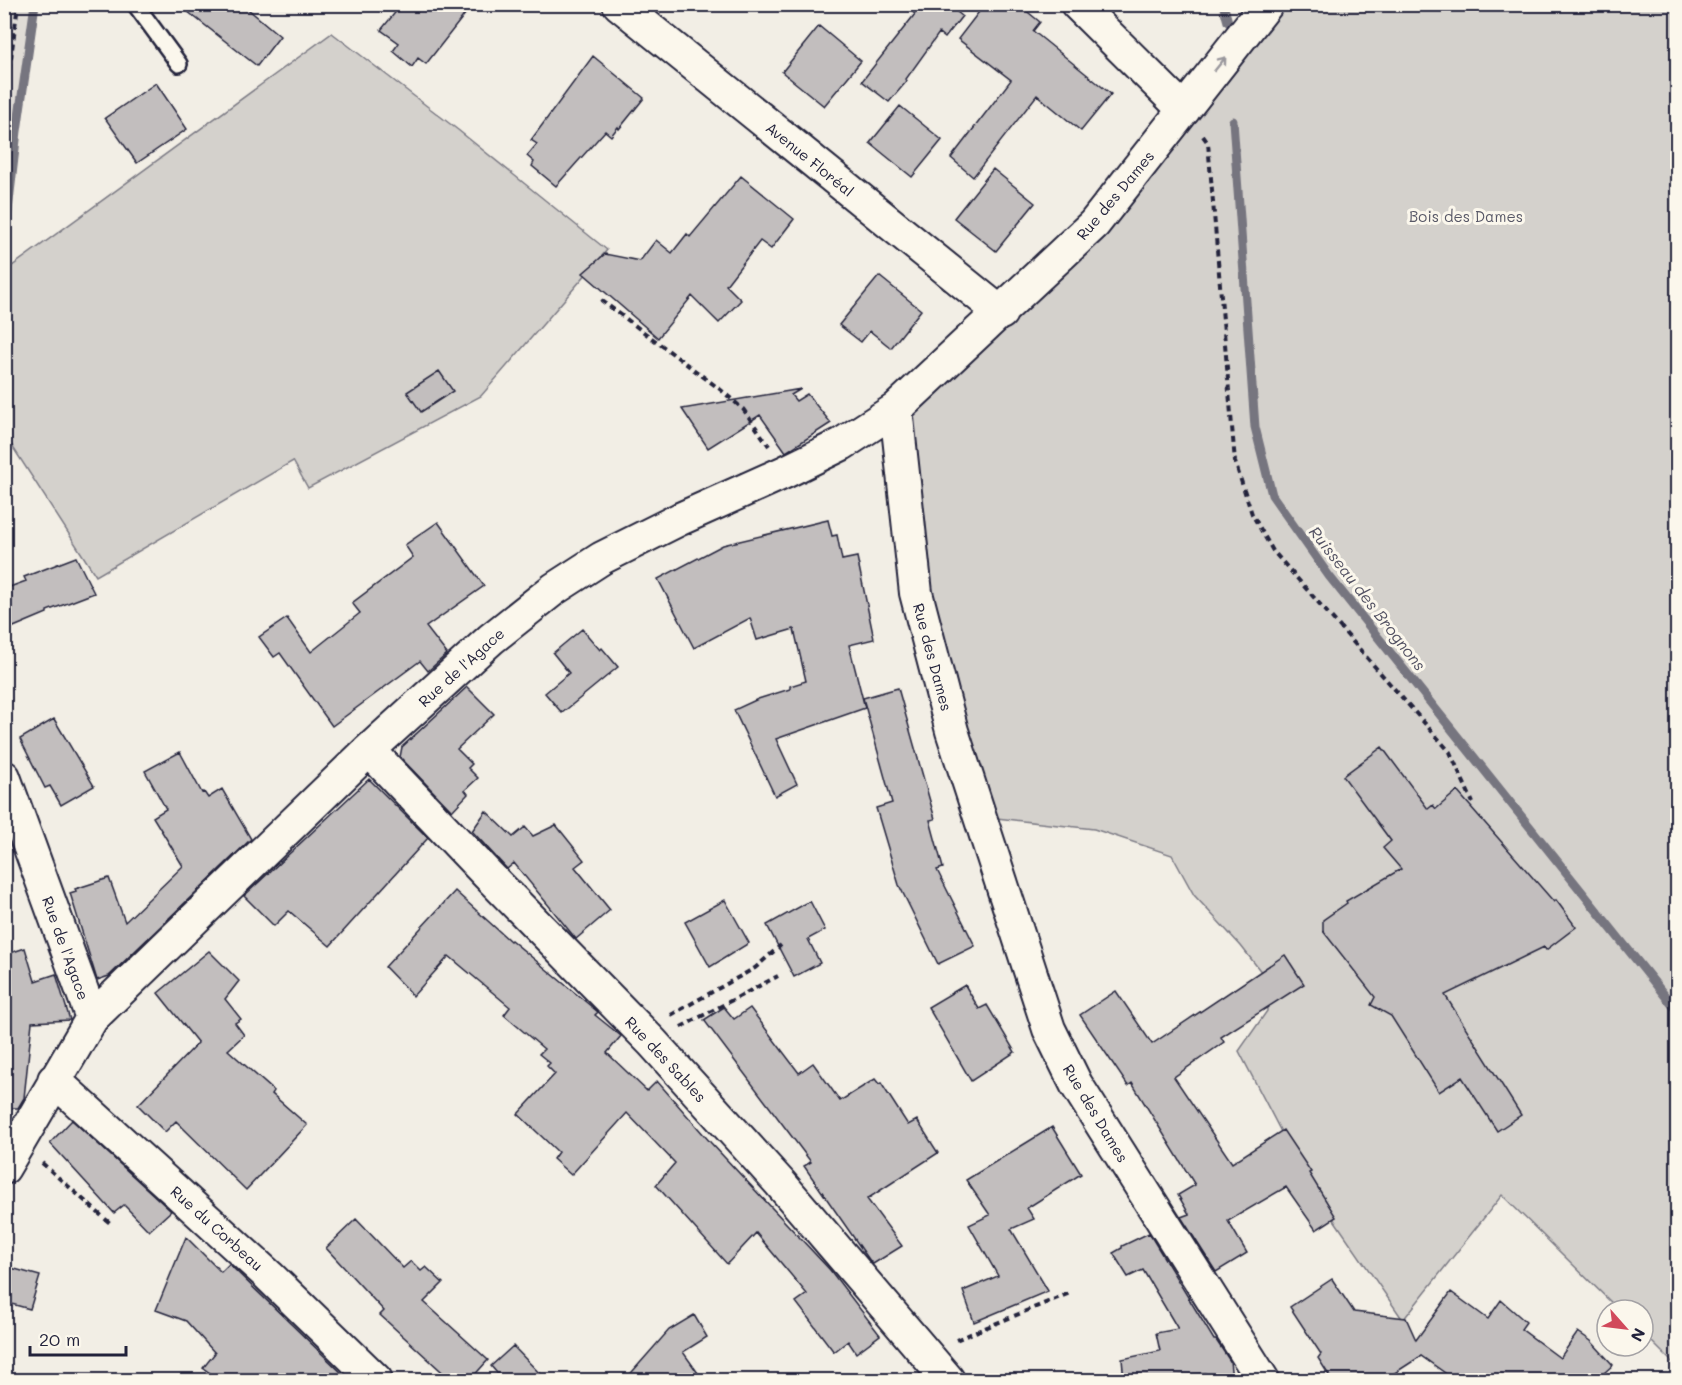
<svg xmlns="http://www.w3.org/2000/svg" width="1682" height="1385" font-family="Mali,sans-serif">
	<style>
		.built { fill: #e0dcd6 }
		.green { fill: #d4d1cc; stroke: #7b7a84; stroke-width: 1.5 }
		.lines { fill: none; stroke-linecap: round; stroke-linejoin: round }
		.stream { stroke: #76747f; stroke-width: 9 }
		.building { fill: #c2bebe; stroke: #22223b; stroke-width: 1.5 }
		.lane-casing { stroke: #22223b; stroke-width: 20 }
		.street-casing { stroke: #22223b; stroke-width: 36 }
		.path { stroke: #22223b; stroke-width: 4; stroke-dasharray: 6 4.5; stroke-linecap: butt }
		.lane { stroke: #fbf7ec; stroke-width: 15 }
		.street { stroke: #fbf7ec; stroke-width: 32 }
		.oneway { stroke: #99979c }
		.labels { text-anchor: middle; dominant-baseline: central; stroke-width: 6; stroke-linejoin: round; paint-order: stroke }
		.street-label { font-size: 15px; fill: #22223b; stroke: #fbf7ec }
		.park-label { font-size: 15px; fill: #575766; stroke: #fbf7ec }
		.water-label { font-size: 16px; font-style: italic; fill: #535263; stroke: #fbf7ec }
	</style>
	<rect width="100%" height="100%" fill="#f2eee5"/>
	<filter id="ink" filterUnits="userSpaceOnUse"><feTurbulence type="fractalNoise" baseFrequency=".0167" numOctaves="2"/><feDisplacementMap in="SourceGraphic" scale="12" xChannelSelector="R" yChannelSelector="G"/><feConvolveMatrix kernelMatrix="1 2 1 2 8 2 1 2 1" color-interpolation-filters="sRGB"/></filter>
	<g filter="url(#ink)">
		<path class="built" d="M 5,4 L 35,5 L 17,131 L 5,246 Z"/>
		<path class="green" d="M 1253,5 L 1677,5 L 1677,1367 L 1643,1333 L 1643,1310 L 1619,1310 L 1502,1195 L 1403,1320 L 1304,1176 L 1239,1051 L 1267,1011 L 1266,978 L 1241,946 L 1194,895 L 1172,855 L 1094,829 L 979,816 L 952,731 L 896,409 L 1047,270 Z
			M 332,33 L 458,130 L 607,250 L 481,396 L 308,488 L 293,461 L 96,576 L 5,435 L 4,272 Z"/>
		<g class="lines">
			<path class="stream" d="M 1223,4 L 1228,22
				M 1233,121 L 1255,427 L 1272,495 L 1329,576 L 1678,1012
				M 4,246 L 17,131 L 35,4"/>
		</g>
		<path class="building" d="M 178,4 L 242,4 L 280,36 L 257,66 Z
			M 402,4 L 473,4 L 426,64 L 418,58 L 412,67 L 393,51 L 399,43 L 381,30 Z
			M 903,4 L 960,4 L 956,11 L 962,16 L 945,38 L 939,33 L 906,79 L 907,81 L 889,102 L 862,81 L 915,14 Z
			M 985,4 L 1018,4 L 1040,22 L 1033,31 L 1111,94 L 1081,131 L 1037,95 L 973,177 L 951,158 L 1011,80 L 958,39 Z
			M 819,26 L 861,61 L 824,106 L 782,72 Z
			M 593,56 L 644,98 L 619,129 L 618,127 L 611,136 L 605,131 L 556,186 L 532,166 L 534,162 L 527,156 L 537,144 L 531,140 Z
			M 156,83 L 187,129 L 137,163 L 105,118 Z
			M 900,106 L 942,140 L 912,177 L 870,143 Z
			M 993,169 L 1035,203 L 996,251 L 954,218 Z
			M 741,176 L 794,219 L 771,249 L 760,241 L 726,285 L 741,300 L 719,323 L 692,296 L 658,338 L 583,273 L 605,254 L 640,261 L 656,240 L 672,253 L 687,234 L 690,237 Z
			M 879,276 L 921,310 L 891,348 L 870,331 L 861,342 L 839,325 Z
			M 439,371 L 453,391 L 421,412 L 407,392 Z
			M 801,389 L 791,395 L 796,401 L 807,394 L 831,423 L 786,452 L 760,415 L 708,448 L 682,409 Z
			M 828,520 L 832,536 L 837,535 L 842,560 L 857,557 L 874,639 L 849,645 L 865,708 L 776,739 L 797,784 L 775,796 L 734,710 L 758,699 L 790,689 L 790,686 L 806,681 L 794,629 L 757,640 L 750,618 L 694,648 L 658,579 L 723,545 Z
			M 438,522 L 484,586 L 426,627 L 447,654 L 428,671 L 420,661 L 332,726 L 280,653 L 274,657 L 259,637 L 287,618 L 311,652 L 360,613 L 352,603 L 413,557 L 405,545 Z
			M 76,557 L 94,593 L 47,611 L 47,613 L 4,631 L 4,589 L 26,581 L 24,577 Z
			M 582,629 L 600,650 L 602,648 L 618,667 L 562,713 L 545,693 L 569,673 L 553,653 Z
			M 467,687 L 494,714 L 457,749 L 472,764 L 468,768 L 478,778 L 465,790 L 468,794 L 452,811 L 400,757 L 402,747 Z
			M 898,688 L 935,819 L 930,820 L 943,868 L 937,870 L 975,946 L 938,964 L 899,885 L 876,808 L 892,803 L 863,698 Z
			M 54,719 L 94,786 L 61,805 L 50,786 L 45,788 L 20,739 Z
			M 1382,747 L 1428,809 L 1433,805 L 1436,809 L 1457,791 L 1554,902 L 1556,900 L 1576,927 L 1546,950 L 1544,947 L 1445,995 L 1521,1115 L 1497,1131 L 1462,1077 L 1439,1092 L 1391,1016 L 1371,1005 L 1375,997 L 1323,931 L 1323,920 L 1347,903 L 1346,901 L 1401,869 L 1383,848 L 1391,841 L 1343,776 Z
			M 180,752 L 202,793 L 204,792 L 208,798 L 222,789 L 251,839 L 109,976 L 97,980 L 70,893 L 76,891 L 75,889 L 109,878 L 125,922 L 183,866 L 153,817 L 166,809 L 145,771 Z
			M 369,779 L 428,838 L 330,946 L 289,911 L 274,926 L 244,896 Z
			M 486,811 L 513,837 L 525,827 L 533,836 L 556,825 L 584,860 L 575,867 L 610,910 L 576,939 L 514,863 L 507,869 L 472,831 Z
			M 455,891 L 510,941 L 511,940 L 598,1012 L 595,1015 L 621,1036 L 607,1053 L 647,1091 L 657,1081 L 711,1143 L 830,1270 L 880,1335 L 856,1353 L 848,1341 L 834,1352 L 796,1302 L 807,1294 L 756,1233 L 727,1264 L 656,1185 L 675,1163 L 627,1113 L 571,1175 L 553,1159 L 558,1152 L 518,1114 L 555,1074 L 547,1066 L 550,1063 L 539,1054 L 544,1049 L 504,1015 L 510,1007 L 449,956 L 413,996 L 385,967 Z
			M 725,900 L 749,943 L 710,967 L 685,922 Z
			M 810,901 L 825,930 L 808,939 L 820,963 L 794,977 L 767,925 Z
			M 25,948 L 35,981 L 56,974 L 70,1020 L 32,1022 L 24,1098 L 18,1108 L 4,1108 L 4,955 Z
			M 209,951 L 239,981 L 225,999 L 241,1019 L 235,1023 L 244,1035 L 228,1050 L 274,1091 L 272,1094 L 307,1125 L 246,1190 L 176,1121 L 165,1132 L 138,1105 L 198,1043 L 158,993 Z
			M 1285,955 L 1304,984 L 1221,1037 L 1224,1042 L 1174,1077 L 1232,1163 L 1283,1130 L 1311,1172 L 1309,1173 L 1336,1217 L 1316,1230 L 1286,1187 L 1228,1221 L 1247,1253 L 1216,1272 L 1181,1217 L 1189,1214 L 1178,1195 L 1195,1185 L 1132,1083 L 1128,1086 L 1080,1015 L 1116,991 L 1152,1044 Z
			M 965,985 L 979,1009 L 987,1005 L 1015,1052 L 971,1081 L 928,1007 Z
			M 724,1007 L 734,1019 L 750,1008 L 799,1073 L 813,1063 L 840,1101 L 875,1079 L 879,1084 L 881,1083 L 908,1125 L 917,1120 L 938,1153 L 867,1199 L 902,1246 L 873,1264 L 870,1261 L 804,1166 L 811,1162 L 704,1020 Z
			M 72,1120 L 171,1211 L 149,1231 L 124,1205 L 114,1213 L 50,1143 Z
			M 1052,1127 L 1081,1174 L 1027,1208 L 1034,1219 L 1011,1229 L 1048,1291 L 974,1322 L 963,1291 L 998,1276 L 969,1225 L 990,1215 L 966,1180 Z
			M 356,1219 L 403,1268 L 411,1261 L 421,1271 L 426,1267 L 443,1283 L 424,1302 L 488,1360 L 470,1380 L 451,1380 L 380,1315 L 384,1311 L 326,1248 Z
			M 1149,1233 L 1214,1340 L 1216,1340 L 1230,1361 L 1232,1380 L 1206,1380 L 1205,1373 L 1154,1380 L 1124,1380 L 1122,1359 L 1160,1351 L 1156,1333 L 1178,1329 L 1143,1270 L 1128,1277 L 1113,1253 L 1122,1248 L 1122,1246 Z
			M 186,1237 L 221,1272 L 229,1264 L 349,1380 L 220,1380 L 203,1368 L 215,1353 L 186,1321 L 156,1310 Z
			M 4,1266 L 40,1276 L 30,1309 L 4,1302 Z
			M 1332,1279 L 1354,1312 L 1406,1318 L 1416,1340 L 1451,1292 L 1488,1319 L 1501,1300 L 1526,1322 L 1521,1329 L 1560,1358 L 1578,1332 L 1591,1341 L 1613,1365 L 1596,1380 L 1455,1380 L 1421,1356 L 1384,1380 L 1332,1380 L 1318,1358 L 1321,1354 L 1290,1307 Z
			M 694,1315 L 707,1337 L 683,1352 L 703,1380 L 625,1380 L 669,1330 Z
			M 513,1346 L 546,1380 L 503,1380 L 491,1366 Z"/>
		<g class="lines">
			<defs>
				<path id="lane" d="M 135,4 L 179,64"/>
				<path id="street" d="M 619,4 L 1001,313
					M 1077,4 L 1184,110
					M 896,409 L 916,593 L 952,731 L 1049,1029 L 1076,1084 L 1263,1380
					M 369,750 L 487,874 L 652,1042 L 780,1183 L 948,1380
					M 4,777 L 92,1018
					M 54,1080 L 269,1276 L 376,1380
					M 4,1168 L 92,1018 L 369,750 L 491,639 L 554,589 L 602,558 L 680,519 L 785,472 L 842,444 L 896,409 L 1094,224 L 1267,4"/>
			</defs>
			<use href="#lane" class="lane-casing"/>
			<use href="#street" class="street-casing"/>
			<path class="path" d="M 4,111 L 18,4
				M 1203,136 L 1208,143 L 1235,462 L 1252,514 L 1273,551 L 1450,752 L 1473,803
				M 601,300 L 721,390 L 743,409 L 769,446
				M 671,1015 L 755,968 L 781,945
				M 681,1027 L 778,976
				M 42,1163 L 111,1224
				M 956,1340 L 1072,1292"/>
			<use href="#lane" class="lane"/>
			<use href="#street" class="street"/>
		</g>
		<defs><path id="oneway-shaft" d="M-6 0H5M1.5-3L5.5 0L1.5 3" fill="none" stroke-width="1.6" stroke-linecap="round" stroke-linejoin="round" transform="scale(1.5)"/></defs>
		<use class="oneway" href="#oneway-shaft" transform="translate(1220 64) rotate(-51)"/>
	</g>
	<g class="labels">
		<g class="street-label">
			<text transform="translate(810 159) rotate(39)">Avenue Floréal</text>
			<text transform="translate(1115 195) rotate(-50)">Rue des Dames</text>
			<text transform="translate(933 657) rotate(75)">Rue des Dames</text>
			<text transform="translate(461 667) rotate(-42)">Rue de l'Agace</text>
			<text transform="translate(66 948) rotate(70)">Rue de l'Agace</text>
			<text transform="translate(666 1059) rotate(47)">Rue des Sables</text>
			<text transform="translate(1096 1113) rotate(59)">Rue des Dames</text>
			<text transform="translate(217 1228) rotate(42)">Rue du Corbeau</text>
		</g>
		<g class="park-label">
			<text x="1466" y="216">Bois des Dames</text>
		</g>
		<g class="water-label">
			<text transform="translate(1368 598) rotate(52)">Ruisseau des Brognons</text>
		</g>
	</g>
	<rect width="1682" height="1385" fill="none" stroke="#fbf7ec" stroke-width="24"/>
	<rect x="12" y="12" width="1658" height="1361" fill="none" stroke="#22223b" stroke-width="2" filter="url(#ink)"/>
	<g transform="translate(1625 1328) rotate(118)"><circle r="28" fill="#fbf7ec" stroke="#a4a2a5" stroke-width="1.5"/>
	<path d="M0-4.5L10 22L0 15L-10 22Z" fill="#d1495b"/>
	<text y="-9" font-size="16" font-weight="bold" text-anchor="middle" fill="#22223b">N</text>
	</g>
	<path d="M30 1346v9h96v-9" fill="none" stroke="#22223b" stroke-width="3"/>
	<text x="39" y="1346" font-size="18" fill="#22223b" stroke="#fbf7ec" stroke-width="4.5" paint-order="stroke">20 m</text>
</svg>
